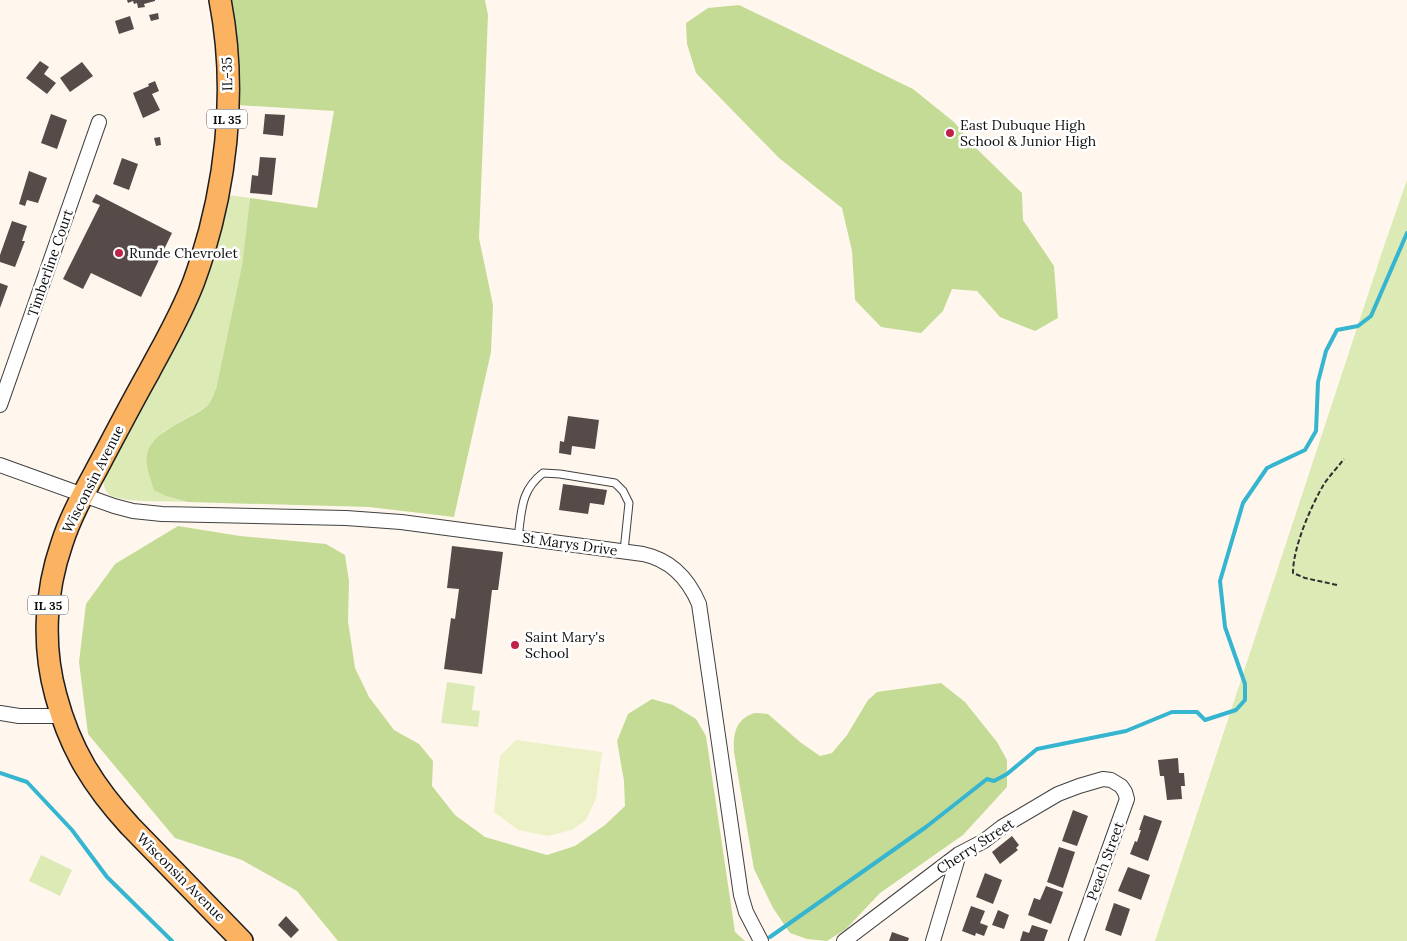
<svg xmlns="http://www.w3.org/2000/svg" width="1407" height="941" font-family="Lora,serif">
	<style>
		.green { fill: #dceab6 }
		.forest { fill: #c4db95 }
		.pitch { fill: #ecf1c8 }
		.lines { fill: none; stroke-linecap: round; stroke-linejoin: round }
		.stream { stroke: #36b5d0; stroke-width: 4 }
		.building { fill: #564b49 }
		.service-casing { stroke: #404040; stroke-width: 9 }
		.minor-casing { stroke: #404040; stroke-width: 16 }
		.primary-casing { stroke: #1e1e1e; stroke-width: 24 }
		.path { stroke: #2f2f2f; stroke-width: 2; stroke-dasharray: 5 2.5; stroke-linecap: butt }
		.service { stroke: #fff; stroke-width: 7 }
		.minor { stroke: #fff; stroke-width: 14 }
		.primary { stroke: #fbb361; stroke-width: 21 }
		.poi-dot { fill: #c0224c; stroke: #fff; stroke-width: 2 }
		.labels { text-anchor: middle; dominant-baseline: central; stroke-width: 5; stroke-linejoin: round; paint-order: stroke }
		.shield { fill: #fff; stroke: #565656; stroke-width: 1 }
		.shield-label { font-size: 12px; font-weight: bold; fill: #0d0d0d }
		.street-label { font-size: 14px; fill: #0d0d0d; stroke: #fff }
		.poi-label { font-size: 14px; fill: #0d0d0d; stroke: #fff; text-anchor: start }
	</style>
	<rect width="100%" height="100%" fill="#fff7ed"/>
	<path class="green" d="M 1407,180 L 1407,941 L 1155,941 L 1384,246 Z
		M 228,195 L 250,198 L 242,265 L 216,389 L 209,405 L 163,432 L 166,496 L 188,502 C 172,501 121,503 110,495 C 104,491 103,484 104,477 L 187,323 L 199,296 Z
		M 447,682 L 475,686 L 472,710 L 480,711 L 478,727 L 441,723 Z
		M 41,855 L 72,870 L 60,896 L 29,881 Z"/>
	<path class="forest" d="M 230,0 L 485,0 L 488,15 L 479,238 L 493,305 L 491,352 L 454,517 L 369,507 L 188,502 L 166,496 L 154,490 C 151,479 145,467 147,455 C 150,432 191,419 207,406 C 211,403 213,395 216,389 L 242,265 L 250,198 L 317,208 L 334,111 L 238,105 Z
		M 739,5 L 913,89 L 954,122 L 978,150 L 1022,193 L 1023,220 L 1054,266 L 1058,318 L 1035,331 L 1000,317 L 977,291 L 952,289 L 943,311 L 921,333 L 881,327 L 855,300 L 852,251 L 842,208 L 779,158 L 696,73 L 687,44 L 686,23 L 708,8 Z
		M 178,526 L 240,536 L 326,544 L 345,555 L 349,581 L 348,621 L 355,668 L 369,697 L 394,730 L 419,744 L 433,761 L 432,786 L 455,815 L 485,837 L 547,855 L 575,846 L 605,825 L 625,806 L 624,781 L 617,741 L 628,714 L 652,699 L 673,705 L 696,719 L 706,736 L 735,932 L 745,941 L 338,941 L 297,891 L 242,860 L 175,838 L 88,734 L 79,662 L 86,604 L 115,564 Z
		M 941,683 L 965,702 L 997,742 L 1007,760 L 1007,787 L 963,835 L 880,893 L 846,929 L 827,941 L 807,939 L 790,933 L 773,908 L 754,869 L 734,752 C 733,736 735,720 752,714 C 756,712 763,714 768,714 L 800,742 L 820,756 L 832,753 L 847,735 L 868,700 L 877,692 Z"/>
	<path class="pitch" d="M 516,740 L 602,752 L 596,799 L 586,820 L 572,830 L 548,836 L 518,830 L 494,812 L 500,756 Z"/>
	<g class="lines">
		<path class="stream" d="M 0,773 L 27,782 L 72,830 L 107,877 L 172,941
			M 770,937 L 926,827 L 987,779 L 994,781 L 1007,774 L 1037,749 L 1126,731 L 1172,712 L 1197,712 L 1205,720 L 1236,710 L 1245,700 L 1245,684 L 1225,627 L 1220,581 L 1243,503 L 1267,468 L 1305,450 L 1316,431 L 1318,382 L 1326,351 L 1337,330 L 1358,326 L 1371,316 L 1407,233"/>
	</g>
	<path class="building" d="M 127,0 L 155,0 L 155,1 L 144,4 L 145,7 L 138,8 L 137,3 L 134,4 L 133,1 L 128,3 Z
		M 158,13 L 159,19 L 151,21 L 149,15 Z
		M 130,16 L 134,29 L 119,34 L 115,21 Z
		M 40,61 L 49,67 L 44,74 L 56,83 L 47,94 L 26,78 Z
		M 82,62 L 93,76 L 70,92 L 60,78 Z
		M 155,81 L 159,91 L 152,94 L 160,110 L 143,118 L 133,93 L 149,86 L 148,84 Z
		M 51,114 L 67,120 L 57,149 L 41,143 Z
		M 265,114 L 285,115 L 283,136 L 263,134 Z
		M 160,137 L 161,145 L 156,146 L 154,138 Z
		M 260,157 L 276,158 L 272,195 L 250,193 L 252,175 L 258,176 Z
		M 122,158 L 138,164 L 129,190 L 113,184 Z
		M 29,171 L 47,178 L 38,203 L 27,200 L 25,206 L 19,204 Z
		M 96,194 L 172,233 L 141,297 L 91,273 L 83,289 L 63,279 L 100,205 L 92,202 Z
		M 12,221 L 27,226 L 22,241 L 25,241 L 15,267 L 0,262 L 0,255 Z
		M 0,283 L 8,286 L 0,308 Z
		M 568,416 L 599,420 L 595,449 L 572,446 L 571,455 L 559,453 L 560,441 L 564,442 Z
		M 563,484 L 607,490 L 604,505 L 590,503 L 588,514 L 559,510 Z
		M 452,546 L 503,552 L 498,590 L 492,590 L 482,674 L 444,669 L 451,618 L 455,619 L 459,589 L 447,588 Z
		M 1178,758 L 1179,773 L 1184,773 L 1185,786 L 1181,786 L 1182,799 L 1167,800 L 1164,776 L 1160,776 L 1158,760 Z
		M 1073,810 L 1088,816 L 1077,846 L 1062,841 Z
		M 1144,815 L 1162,821 L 1148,861 L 1130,854 L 1135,841 L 1137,842 L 1141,830 L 1139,830 Z
		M 1012,836 L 1019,845 L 1016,848 L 1018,850 L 1000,864 L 992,852 Z
		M 1059,847 L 1075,852 L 1063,888 L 1047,882 Z
		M 1128,867 L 1150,875 L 1141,900 L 1118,891 Z
		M 985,873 L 1002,880 L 993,904 L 976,897 Z
		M 1046,886 L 1063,892 L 1051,924 L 1028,915 L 1034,898 L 1040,900 Z
		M 1114,903 L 1130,909 L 1121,936 L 1105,930 Z
		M 971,906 L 985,911 L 980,923 L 988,926 L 984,936 L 976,933 L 975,936 L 962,931 Z
		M 998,910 L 1009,915 L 1004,929 L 992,925 Z
		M 286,916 L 299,930 L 291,938 L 278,925 Z
		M 1032,925 L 1048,930 L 1044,941 L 1020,941 L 1023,931 L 1029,933 Z
		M 892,932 L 909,938 L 908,941 L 889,941 Z"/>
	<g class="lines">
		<defs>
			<path id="service" d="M 518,537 C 522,511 520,491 543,473 L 560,474 L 615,483 L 623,491 L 629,503 L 624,551"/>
			<path id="minor" d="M 0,405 L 99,122
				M 0,465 L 114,506 L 133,511 L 162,514 L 346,518 L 401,522 L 643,554 C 671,560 688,578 699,604 L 741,895 L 746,912 L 761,941
				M 0,713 L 19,716 L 61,716
				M 844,941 L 959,854 L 984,841 L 1002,827 L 1058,794 L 1079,786 L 1103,779 L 1111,780 L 1121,786 L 1125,792 L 1127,799 L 1076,941
				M 933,941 L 959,854"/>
			<path id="primary" d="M 220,0 C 238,92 226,193 194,281 C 182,313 165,342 149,372 C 132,402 116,433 100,463 C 86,489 71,515 62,543 C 45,592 42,646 56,696 C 70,749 94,787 130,826 L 242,941"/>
		</defs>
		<use href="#service" class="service-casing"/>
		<use href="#minor" class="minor-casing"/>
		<use href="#primary" class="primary-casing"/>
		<path class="path" d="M 1337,585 L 1305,578 L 1293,573 C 1293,547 1311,506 1324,484 C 1330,475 1338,467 1344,459"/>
		<use href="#service" class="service"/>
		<use href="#minor" class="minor"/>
		<use href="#primary" class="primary"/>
	</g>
	<g class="poi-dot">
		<circle cx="950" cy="133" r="5"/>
		<circle cx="119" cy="253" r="5"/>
		<circle cx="515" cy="645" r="5"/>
	</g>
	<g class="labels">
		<g class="shield">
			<rect x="207" y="109.5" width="40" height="19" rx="4"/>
			<rect x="28" y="595.5" width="40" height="19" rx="4"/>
		</g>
		<g class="shield-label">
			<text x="227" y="119">IL 35</text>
			<text x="48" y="605">IL 35</text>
		</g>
		<g class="street-label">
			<text transform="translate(227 74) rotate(-91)">IL-35</text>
			<text transform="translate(50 263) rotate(-71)">Timberline Court</text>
			<text transform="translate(93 479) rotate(-63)">Wisconsin Avenue</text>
			<text transform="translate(570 544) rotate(8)">St Marys Drive</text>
			<text transform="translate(975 846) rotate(-33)">Cherry Street</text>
			<text transform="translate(1105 861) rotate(-70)">Peach Street</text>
			<text transform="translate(181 877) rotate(45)">Wisconsin Avenue</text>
		</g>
		<g class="poi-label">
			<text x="960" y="125">East Dubuque High<tspan x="960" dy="16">School &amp; Junior High</tspan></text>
			<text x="129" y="253">Runde Chevrolet</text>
			<text x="525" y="637">Saint Mary's<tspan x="525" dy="16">School</tspan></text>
		</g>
	</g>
</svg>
